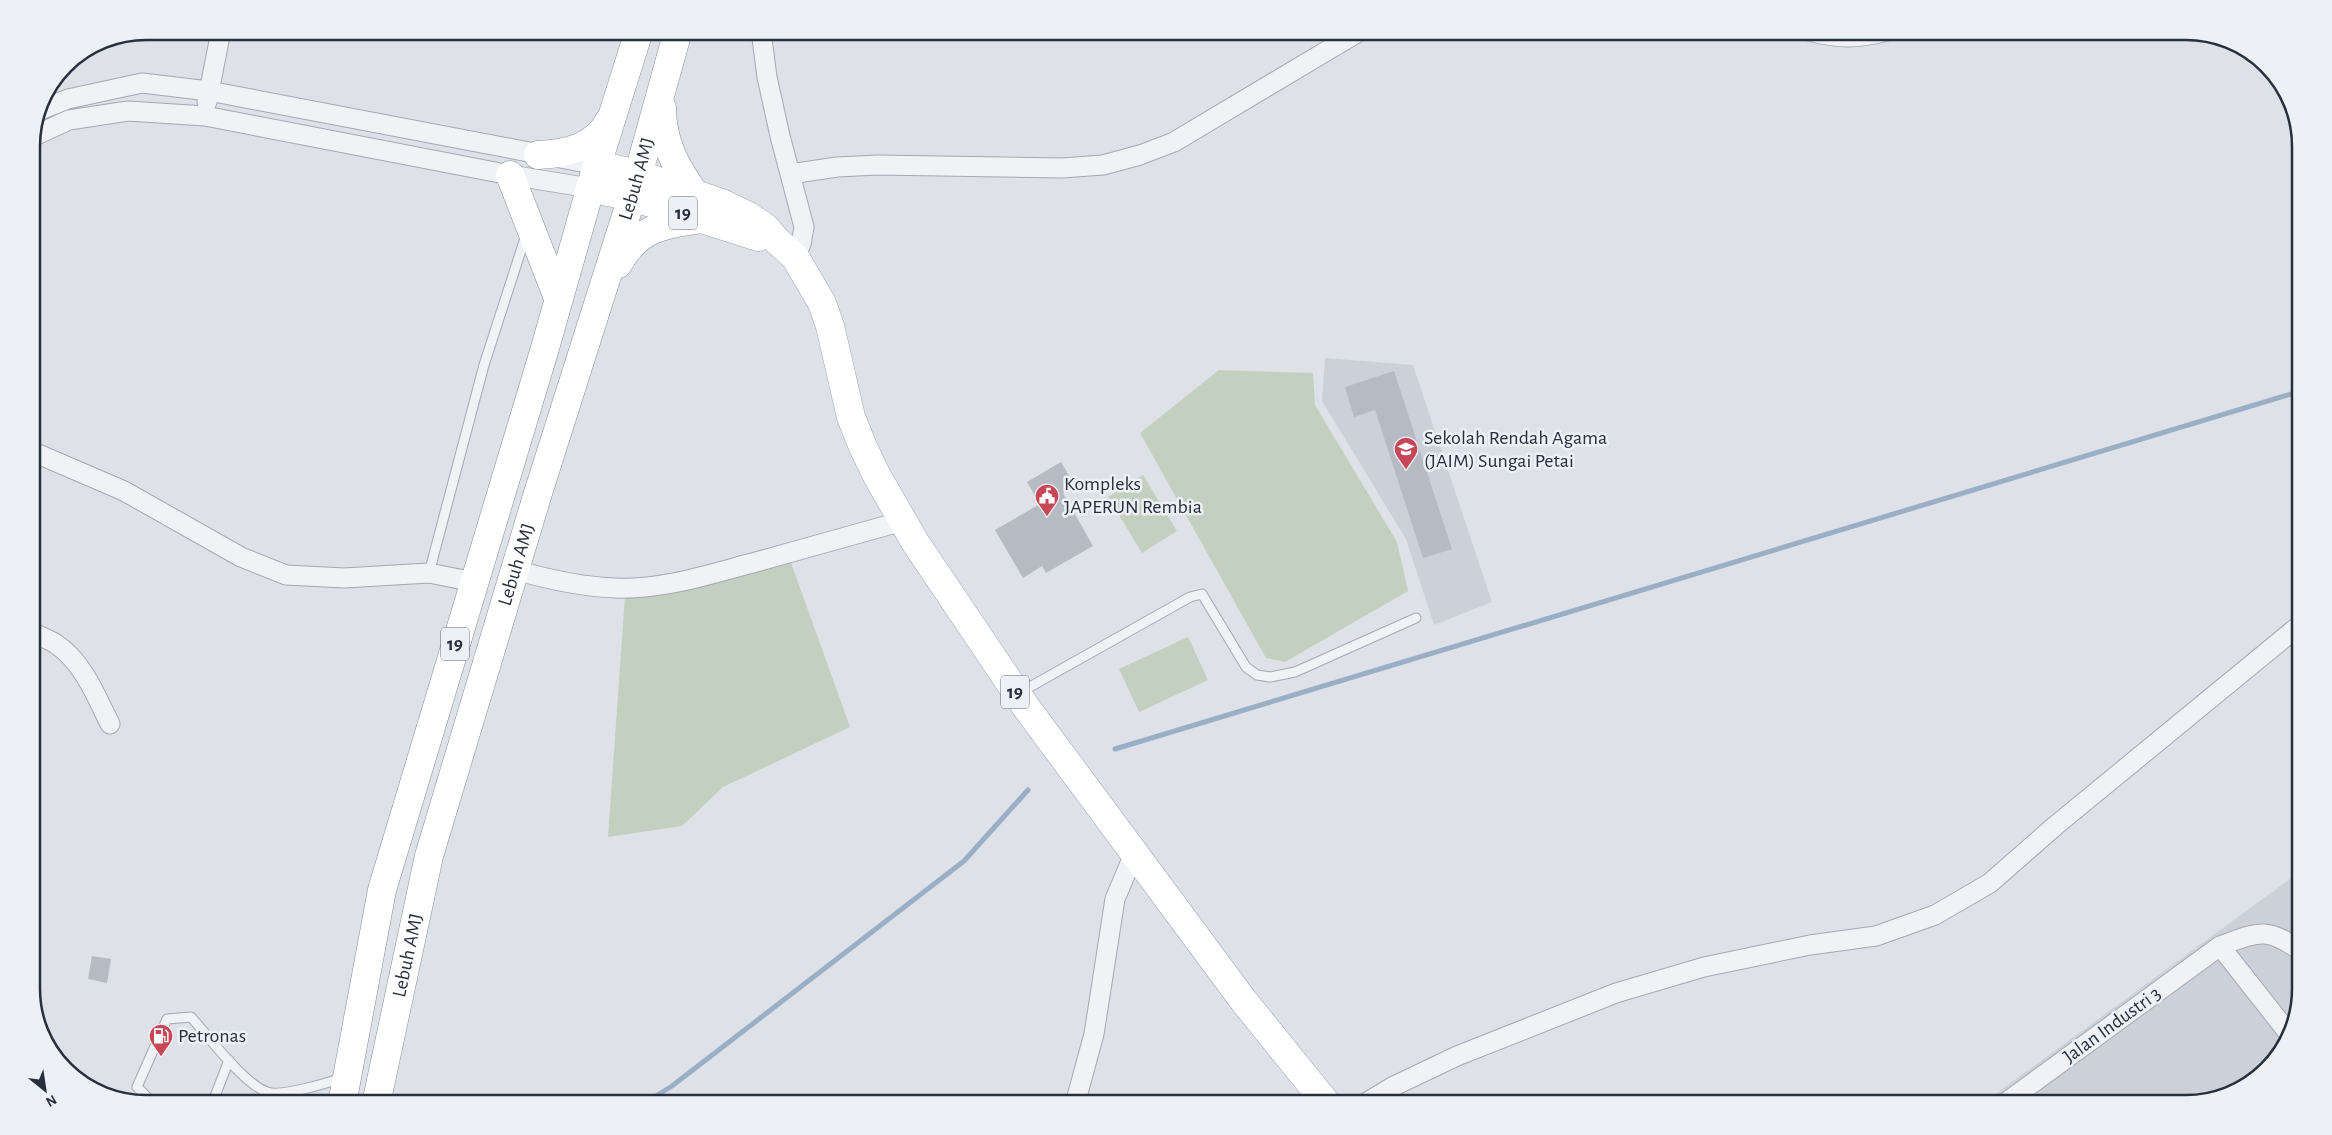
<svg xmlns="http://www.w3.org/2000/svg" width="2332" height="1135" font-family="'Alegreya Sans',sans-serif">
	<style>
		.built { fill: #ccd0d8 }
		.green { fill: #c3d0bf }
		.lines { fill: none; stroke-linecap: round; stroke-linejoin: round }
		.stream { stroke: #9aaec5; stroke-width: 5 }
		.building { fill: #b5bac3 }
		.lane-casing { stroke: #a4a8b1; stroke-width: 11 }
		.street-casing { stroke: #a4a8b1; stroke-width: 21 }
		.primary-casing { stroke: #9ea5b2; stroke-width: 29 }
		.highway-casing { stroke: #868e9c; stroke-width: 29 }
		.lane { stroke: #f0f2f5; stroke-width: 9 }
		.street { stroke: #f0f2f5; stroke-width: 19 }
		.primary { stroke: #fff; stroke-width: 28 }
		.highway { stroke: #fff; stroke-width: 28 }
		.labels { text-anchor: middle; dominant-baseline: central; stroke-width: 5; stroke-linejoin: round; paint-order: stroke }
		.shield { fill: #edf0f4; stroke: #636974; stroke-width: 1 }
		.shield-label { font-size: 19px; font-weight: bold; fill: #282f3d }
		.street-label { font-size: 20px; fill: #282f3d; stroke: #edf0f4 }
		.poi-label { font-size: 20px; fill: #282f3d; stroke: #edf0f4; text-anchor: start }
		.rim { fill: none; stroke: #282f3d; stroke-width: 2.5 }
	</style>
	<rect width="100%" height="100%" fill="#dee1e7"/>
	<path class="built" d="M 1325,358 L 1413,365 L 1492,602 L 1434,625 L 1406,539 L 1322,401 Z
		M 2301,871 L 2301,989 L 2289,1040 L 2250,1085 L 2187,1104 L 1982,1104 Z"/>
	<path class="green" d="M 1219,370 L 1313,373 L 1315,405 L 1397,542 L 1408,591 L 1285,662 L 1266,658 L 1140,433 Z
		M 1143,475 L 1177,531 L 1142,553 L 1108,497 Z
		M 790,560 L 850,727 L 723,787 L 682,826 L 608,837 L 625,596 Z
		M 1188,637 L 1208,680 L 1139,712 L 1119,669 Z"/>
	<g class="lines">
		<path class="stream" d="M 1115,749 L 2301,391
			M 643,1104 L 672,1086 L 964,861 L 1028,790"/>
	</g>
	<path class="building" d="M 1394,371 L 1452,549 L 1423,558 L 1375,410 L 1354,417 L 1345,387 Z
		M 1061,462 L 1075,486 L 1063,493 L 1093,546 L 1046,573 L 1042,566 L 1023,578 L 995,530 L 1040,504 L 1027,482 Z
		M 92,956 L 111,959 L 107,983 L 88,979 Z"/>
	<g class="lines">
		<defs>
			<path id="lane" d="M 429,573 L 484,365 L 526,235
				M 1019,693 L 1190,597 L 1202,594 L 1246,667 L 1257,675 L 1270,677 L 1295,672 L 1416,618
				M 154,1104 L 137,1087 L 167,1019 L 191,1017 C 208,1036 244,1084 267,1092 C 282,1097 327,1083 342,1078
				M 212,1104 L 229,1060"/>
			<path id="street" d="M 761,31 L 767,77 L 780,136 L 804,227 L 801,244 L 795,257
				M 1809,31 C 1838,39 1858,39 1887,31
				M 207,102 L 221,31
				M 38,111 L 68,99 L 142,83 L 209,91 L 597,165
				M 32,137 L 69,120 L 128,111 L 205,116 L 510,175 L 590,188
				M 790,174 L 837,167 L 878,165 L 1062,168 L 1103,165 L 1140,155 L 1174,142 L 1360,31
				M 31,451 L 124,491 L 241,557 L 286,575 L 344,578 L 429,573 L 474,582
				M 515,570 C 547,579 581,587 615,588 C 663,590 710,574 756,562 C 805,548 854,535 903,521
				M 32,632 C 39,636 48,639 56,644 C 83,662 96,696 110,724
				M 2220,946 L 2290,1035
				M 1075,1104 L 1094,1034 L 1115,899 L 1134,854
				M 1364,1104 L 1392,1087 L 1457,1056 L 1616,993 L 1704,967 L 1810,945 L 1876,936 L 1935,915 L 1990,883 L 2055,826 L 2301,624
				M 2004,1104 L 2220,946 C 2258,932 2266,926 2301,951"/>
			<path id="primary" d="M 597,165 L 638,174 L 724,204 L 749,216 L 766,228 L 776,240 L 795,257 L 822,303 L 830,326 L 851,417 L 863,447 L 877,476 L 915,542 L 1026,707 L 1243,1000 L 1327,1104
				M 590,188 L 632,197 L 758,237"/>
			<g id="highway">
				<path d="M 662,108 C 662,142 676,168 696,195"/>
				<path d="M 538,155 C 565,154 595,148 609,121"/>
				<path d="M 510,175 L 558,298"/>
				<path d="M 618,264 C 639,227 662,225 702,219"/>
				<path d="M 342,1104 L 382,890 L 545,348 L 597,165 L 639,31"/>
				<path id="s1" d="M 376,1104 L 429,856 L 538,493 L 632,197 L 678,31"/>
			</g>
		</defs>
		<use href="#lane" class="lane-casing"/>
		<use href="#street" class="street-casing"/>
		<use href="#primary" class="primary-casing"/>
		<use href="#highway" class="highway-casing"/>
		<use href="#lane" class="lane"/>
		<use href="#street" class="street"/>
		<use href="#primary" class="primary"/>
		<use href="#highway" class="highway"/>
	</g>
	<defs>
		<symbol id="school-pin" viewBox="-11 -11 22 30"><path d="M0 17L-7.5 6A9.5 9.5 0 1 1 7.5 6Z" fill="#c74757" stroke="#edf0f4"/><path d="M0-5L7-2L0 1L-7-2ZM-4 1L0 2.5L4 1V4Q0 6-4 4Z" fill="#fff"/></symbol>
		<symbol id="civic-pin" viewBox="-11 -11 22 30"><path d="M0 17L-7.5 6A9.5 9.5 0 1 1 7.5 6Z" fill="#c74757" stroke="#edf0f4"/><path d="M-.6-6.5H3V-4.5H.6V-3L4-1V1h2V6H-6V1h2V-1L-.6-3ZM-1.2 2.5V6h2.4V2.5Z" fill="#fff"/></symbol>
		<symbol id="fuel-pin" viewBox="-11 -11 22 30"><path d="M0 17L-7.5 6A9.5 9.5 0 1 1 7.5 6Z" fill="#c74757" stroke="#edf0f4"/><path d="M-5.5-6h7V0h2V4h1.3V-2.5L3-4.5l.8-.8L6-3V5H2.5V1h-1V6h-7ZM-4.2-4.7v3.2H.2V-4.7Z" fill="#fff"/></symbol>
	</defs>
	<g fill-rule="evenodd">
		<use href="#school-pin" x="1392" y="435" width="28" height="38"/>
		<use href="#civic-pin" x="1033" y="482" width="28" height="38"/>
		<use href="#fuel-pin" x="147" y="1022" width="28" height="38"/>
	</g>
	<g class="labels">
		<g class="shield">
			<rect x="669" y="196.5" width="28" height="33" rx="4"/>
			<rect x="441" y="627.5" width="28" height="33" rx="4"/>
			<rect x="1001" y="675.5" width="28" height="33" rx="4"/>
		</g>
		<g class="shield-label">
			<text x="683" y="213">19</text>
			<text x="455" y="644">19</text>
			<text x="1015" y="692">19</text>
		</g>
		<g class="street-label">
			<text stroke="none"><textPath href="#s1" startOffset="962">Lebuh AMJ</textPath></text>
			<text stroke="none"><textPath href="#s1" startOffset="558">Lebuh AMJ</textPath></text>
			<text stroke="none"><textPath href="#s1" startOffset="152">Lebuh AMJ</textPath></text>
			<text transform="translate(2112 1025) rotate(-36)">Jalan Industri 3</text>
		</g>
		<g class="poi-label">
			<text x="1424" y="438">Sekolah Rendah Agama<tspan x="1424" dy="23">(JAIM) Sungai Petai</tspan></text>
			<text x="1064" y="484">Kompleks<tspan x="1064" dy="23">JAPERUN Rembia</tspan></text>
			<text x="178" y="1036">Petronas</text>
		</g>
	</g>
	<path d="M0 0H2332V1135H0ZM146 40H2186A106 106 0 0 1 2292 146V989A106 106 0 0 1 2186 1095H146A106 106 0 0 1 40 989V146A106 106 0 0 1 146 40Z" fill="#edf0f4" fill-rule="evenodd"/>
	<path class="rim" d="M146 40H2186A106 106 0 0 1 2292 146V989A106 106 0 0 1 2186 1095H146A106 106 0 0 1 40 989V146A106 106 0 0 1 146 40Z"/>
	<g transform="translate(45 1090) rotate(150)" stroke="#edf0f4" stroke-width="4" paint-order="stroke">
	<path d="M0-4L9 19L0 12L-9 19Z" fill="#282f3d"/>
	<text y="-8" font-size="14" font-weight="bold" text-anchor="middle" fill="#282f3d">N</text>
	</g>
</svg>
